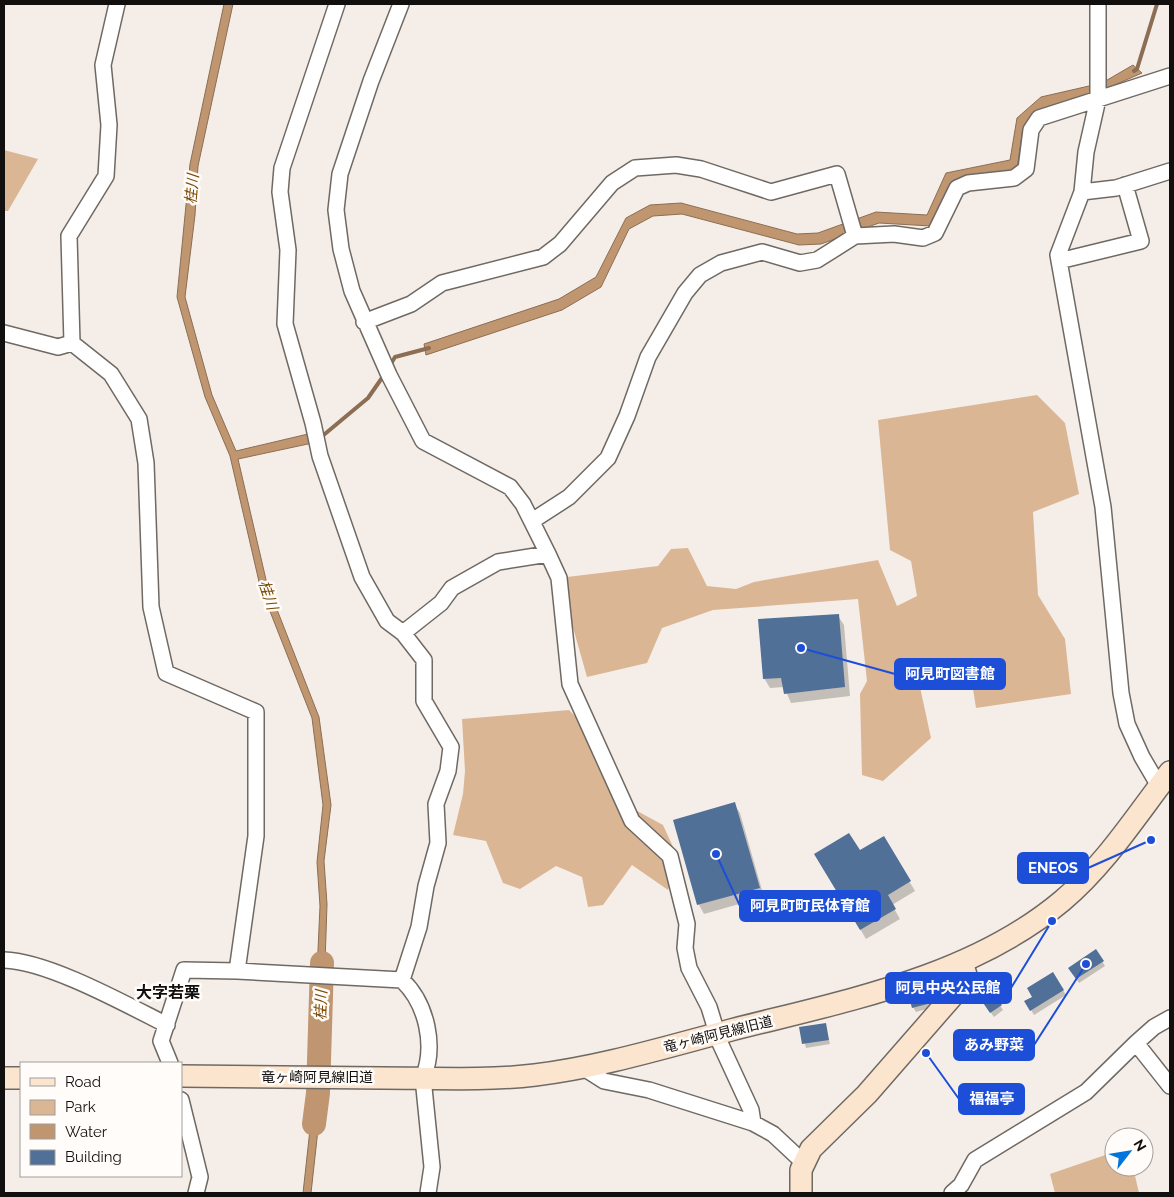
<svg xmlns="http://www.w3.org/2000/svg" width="1174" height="1197" font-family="Raleway,'Noto Sans JP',sans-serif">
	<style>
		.green { fill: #dbb694 }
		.water { fill: #bf9670; stroke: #8b6e53 }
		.shadow { fill: #0003 }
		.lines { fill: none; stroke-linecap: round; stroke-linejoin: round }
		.stream { stroke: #8b6e53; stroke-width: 4 }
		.river { stroke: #bf9670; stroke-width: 24 }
		.building { fill: #517097 }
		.street-casing { stroke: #6f6964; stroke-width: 18 }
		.secondary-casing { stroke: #6f6964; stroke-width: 24 }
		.street { stroke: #fff; stroke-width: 15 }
		.secondary { stroke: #fce5ce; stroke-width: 21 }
		.labels { text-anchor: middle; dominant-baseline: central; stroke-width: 5; stroke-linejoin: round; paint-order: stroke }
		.street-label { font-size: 14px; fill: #12100e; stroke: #fffcf9 }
		.water-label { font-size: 15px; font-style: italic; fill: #7b4701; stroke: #fffcf9 }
		.quarter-label { font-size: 16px; font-weight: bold; fill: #12100e; stroke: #fffcf9 }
		.leader { fill: none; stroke: #1d4ed8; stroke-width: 2 }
		.callout-dot { fill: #1d4ed8; stroke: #fffcf9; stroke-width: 2 }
		.callout { fill: #1d4ed8; stroke: #1d4ed8; stroke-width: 2 }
		.callout-label { font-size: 15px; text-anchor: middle; font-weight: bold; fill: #fff }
	</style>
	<rect width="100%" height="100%" fill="#f5eee8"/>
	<path class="green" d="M 4,150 L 38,159 L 8,211 L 4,211 Z
		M 1037,395 L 1065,423 L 1079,494 L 1033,512 L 1038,595 L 1065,639 L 1071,694 L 976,708 L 971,676 L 920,687 L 931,738 L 883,781 L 862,775 L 860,694 L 867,681 L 858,599 L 713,610 L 662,628 L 647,663 L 587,677 L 559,578 L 658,566 L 671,549 L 688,548 L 707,586 L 736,589 L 754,582 L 878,560 L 897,606 L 917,596 L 911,561 L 890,550 L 878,420 Z
		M 569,710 L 601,742 L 628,806 L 663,825 L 679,860 L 668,890 L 632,865 L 603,905 L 588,907 L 582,877 L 556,866 L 520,889 L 503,883 L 486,841 L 453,835 L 463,794 L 465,771 L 462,719 Z
		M 1114,1152 L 1114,1167 L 1133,1167 L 1139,1193 L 1055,1193 L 1050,1174 Z"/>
	<path class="water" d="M 224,4 L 233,4 L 198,166 L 195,215 L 185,297 L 212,395 L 236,451 L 308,434 L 322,441 L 238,459 L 267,584 L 319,717 L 331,805 L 324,861 L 327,904 L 324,994 L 316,994 L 320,906 L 317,862 L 323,805 L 312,718 L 260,586 L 230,456 L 205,397 L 177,297 L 190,164 Z
		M 1133,65 L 1142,73 L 1103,90 L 1044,108 L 1023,128 L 1017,169 L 951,183 L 931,226 L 879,223 L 821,244 L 799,245 L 682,214 L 653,216 L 629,229 L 601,287 L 562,310 L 426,355 L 424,344 L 559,299 L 596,277 L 626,218 L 650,205 L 681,203 L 797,234 L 818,233 L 876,212 L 927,215 L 946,173 L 1010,160 L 1017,118 L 1041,97 L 1102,83 Z
		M 314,1093 L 322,1093 L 311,1193 L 303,1193 Z"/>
	<path class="shadow" d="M 838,616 L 844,625 L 850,696 L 791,703 L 784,687 L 770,688 L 764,678 Z
		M 734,804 L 740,813 L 764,897 L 704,914 L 699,905 L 674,821 Z
		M 883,837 L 915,891 L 892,905 L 900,919 L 866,939 L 816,854 L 859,852 Z
		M 1096,951 L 1105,966 L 1079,983 L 1070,968 Z
		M 1053,974 L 1066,995 L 1034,1015 L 1026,1002 L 1034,997 Z
		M 935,988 L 941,1005 L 916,1012 L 913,1007 Z
		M 989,988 L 1003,1010 L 994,1017 L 981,999 Z
		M 825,1024 L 830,1044 L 806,1048 L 801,1028 Z"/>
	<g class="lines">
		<path class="stream" d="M 1134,71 L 1137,69 L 1157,4
			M 389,367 L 395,357 L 429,348
			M 320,438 L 368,398 L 384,375"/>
		<path class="river" d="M 314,1124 L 318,1093 L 322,963"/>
	</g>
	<path class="building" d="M 839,614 L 845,687 L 784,694 L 781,678 L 763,679 L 758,619 Z
		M 735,802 L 760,888 L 697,905 L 673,820 Z
		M 849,833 L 860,850 L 884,836 L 911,881 L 888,895 L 896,909 L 860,930 L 814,854 Z
		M 1096,949 L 1104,961 L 1076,979 L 1068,968 Z
		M 1053,972 L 1064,990 L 1030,1011 L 1024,1001 L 1032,997 L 1027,988 Z
		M 989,986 L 1002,1005 L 990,1013 L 977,994 Z
		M 935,987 L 939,1001 L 912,1008 L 908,994 Z
		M 826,1023 L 829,1040 L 802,1044 L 799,1027 Z"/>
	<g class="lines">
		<defs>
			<path id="street" d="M 117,4 L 103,65 L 109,125 L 106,176 L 69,236 L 72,343 L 111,374 L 139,419 L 146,463 L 151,607 L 166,673 L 256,712 L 256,836 L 237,971 L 184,970 L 161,1041 L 170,1063
				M 337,4 L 282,168 L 280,192 L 288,250 L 285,324 L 313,423 L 320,456 L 362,577 L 387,621 L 403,633 L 424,660 L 424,701 L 451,747 L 448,771 L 436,804 L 438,843 L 426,886 L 419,927 L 402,980
				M 401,4 L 371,81 L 340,174 L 336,210 L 341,249 L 352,291 L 389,375 L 423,441 L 510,487 L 523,504 L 548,554 L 559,578 L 570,684 L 632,821 L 670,856 L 687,924 L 685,948 L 689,968 L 709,1007 L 720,1043 L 751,1110 L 753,1123
				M 1098,4 L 1098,99 L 1086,152 L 1082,192 L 1058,255 L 1103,507 L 1121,693 L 1127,724 L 1142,757 L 1159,786
				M 1082,192 L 1116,188 L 1170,171
				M 1059,261 L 1141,241 L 1125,185
				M 364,322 L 411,304 L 442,283 L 543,257 L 560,244 L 612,183 L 635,168 L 676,165 L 701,169 L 771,192 L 837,174 L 855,236
				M 4,333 L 58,347 L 72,343
				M 532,521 L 569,497 L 608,458 L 627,416 L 648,357 L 685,293 L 700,275 L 721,263 L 762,252 L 800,263 L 817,260 L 855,236 L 894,234 L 923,238 L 935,233 L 957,188 L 968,183 L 1014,178 L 1026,169 L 1031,130 L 1039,118 L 1170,76
				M 403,633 L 441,603 L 452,588 L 498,562 L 548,554
				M 4,960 C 48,961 127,1005 167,1025
				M 237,971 L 402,980 C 427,1004 436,1046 423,1078 L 432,1167 L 428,1193
				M 1170,1018 L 1154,1027 L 1136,1043 L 1170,1086
				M 582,1067 L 604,1081 L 649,1090 L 753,1123 L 773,1134 L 803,1162
				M 181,1100 L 200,1177 L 196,1193
				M 952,1193 L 961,1185 L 975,1160 L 1086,1092 L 1136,1043"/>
			<path id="secondary" d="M 181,1076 C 248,1077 315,1077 382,1078 C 432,1078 485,1081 535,1075 C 601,1067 666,1047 731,1030 C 844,1001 970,978 1062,901 C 1105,865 1136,816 1170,772
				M 4,1078 L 21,1078
				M 801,1193 L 801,1170 L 811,1149 L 867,1094 L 956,992 L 966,975 L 962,962"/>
		</defs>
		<use href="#street" class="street-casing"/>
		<use href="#secondary" class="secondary-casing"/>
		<use href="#street" class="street"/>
		<use href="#secondary" class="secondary"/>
	</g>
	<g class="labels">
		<g class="street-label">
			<text transform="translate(718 1034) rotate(-14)">竜ヶ崎阿見線旧道</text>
			<text x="317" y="1077">竜ヶ崎阿見線旧道</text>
		</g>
		<g class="water-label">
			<text transform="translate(192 189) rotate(-85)">桂川</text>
			<text transform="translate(268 595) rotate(71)">桂川</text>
			<text transform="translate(321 1005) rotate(-88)">桂川</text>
		</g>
		<g class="quarter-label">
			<text x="168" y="992">大字若栗</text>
		</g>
	</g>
	<path class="leader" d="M801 648L895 674M1151 840L1088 868M716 854L740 906M1052 921L1011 988M1086 964L1034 1045M926 1053L959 1099"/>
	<g class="callout-dot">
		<circle cx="801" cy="648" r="5"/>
		<circle cx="1151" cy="840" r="5"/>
		<circle cx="716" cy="854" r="5"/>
		<circle cx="1052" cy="921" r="5"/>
		<circle cx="1086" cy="964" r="5"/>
		<circle cx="926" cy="1053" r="5"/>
	</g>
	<g class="callout">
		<rect x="895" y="659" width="110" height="30" rx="5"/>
		<rect x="1018" y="853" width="70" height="30" rx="5"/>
		<rect x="740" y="891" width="140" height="30" rx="5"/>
		<rect x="886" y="973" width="125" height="30" rx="5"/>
		<rect x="954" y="1030" width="80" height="30" rx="5"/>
		<rect x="959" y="1084" width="65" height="30" rx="5"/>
	</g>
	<g class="callout-label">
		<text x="950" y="679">阿見町図書館</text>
		<text x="1053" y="873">ENEOS</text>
		<text x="810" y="911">阿見町町民体育館</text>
		<text x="948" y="993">阿見中央公民館</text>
		<text x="994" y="1050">あみ野菜</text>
		<text x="992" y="1104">福福亭</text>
	</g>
	<rect width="1174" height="1197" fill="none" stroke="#12100e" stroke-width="10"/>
	<rect x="20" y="1062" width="162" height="115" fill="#fffcf9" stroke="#a09e9b"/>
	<rect x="30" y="1078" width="25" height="8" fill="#fce5ce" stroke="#a09e9b"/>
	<text x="65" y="1087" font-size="15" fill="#12100e">Road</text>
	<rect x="30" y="1100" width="25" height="15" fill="#dbb694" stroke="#a09e9b"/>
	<text x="65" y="1112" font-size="15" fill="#12100e">Park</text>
	<rect x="30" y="1124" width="25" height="15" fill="#bf9670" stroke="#a09e9b"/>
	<text x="65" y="1137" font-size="15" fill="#12100e">Water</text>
	<rect x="30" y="1150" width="25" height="15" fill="#517097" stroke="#a09e9b"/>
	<text x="65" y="1162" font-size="15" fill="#12100e">Building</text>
	<g transform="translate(1129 1152) rotate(59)"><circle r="24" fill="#fffcf9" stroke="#a09e9b"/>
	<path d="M0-4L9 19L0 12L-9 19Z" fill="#0075dc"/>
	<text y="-8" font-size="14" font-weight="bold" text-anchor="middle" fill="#12100e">N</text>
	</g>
</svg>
